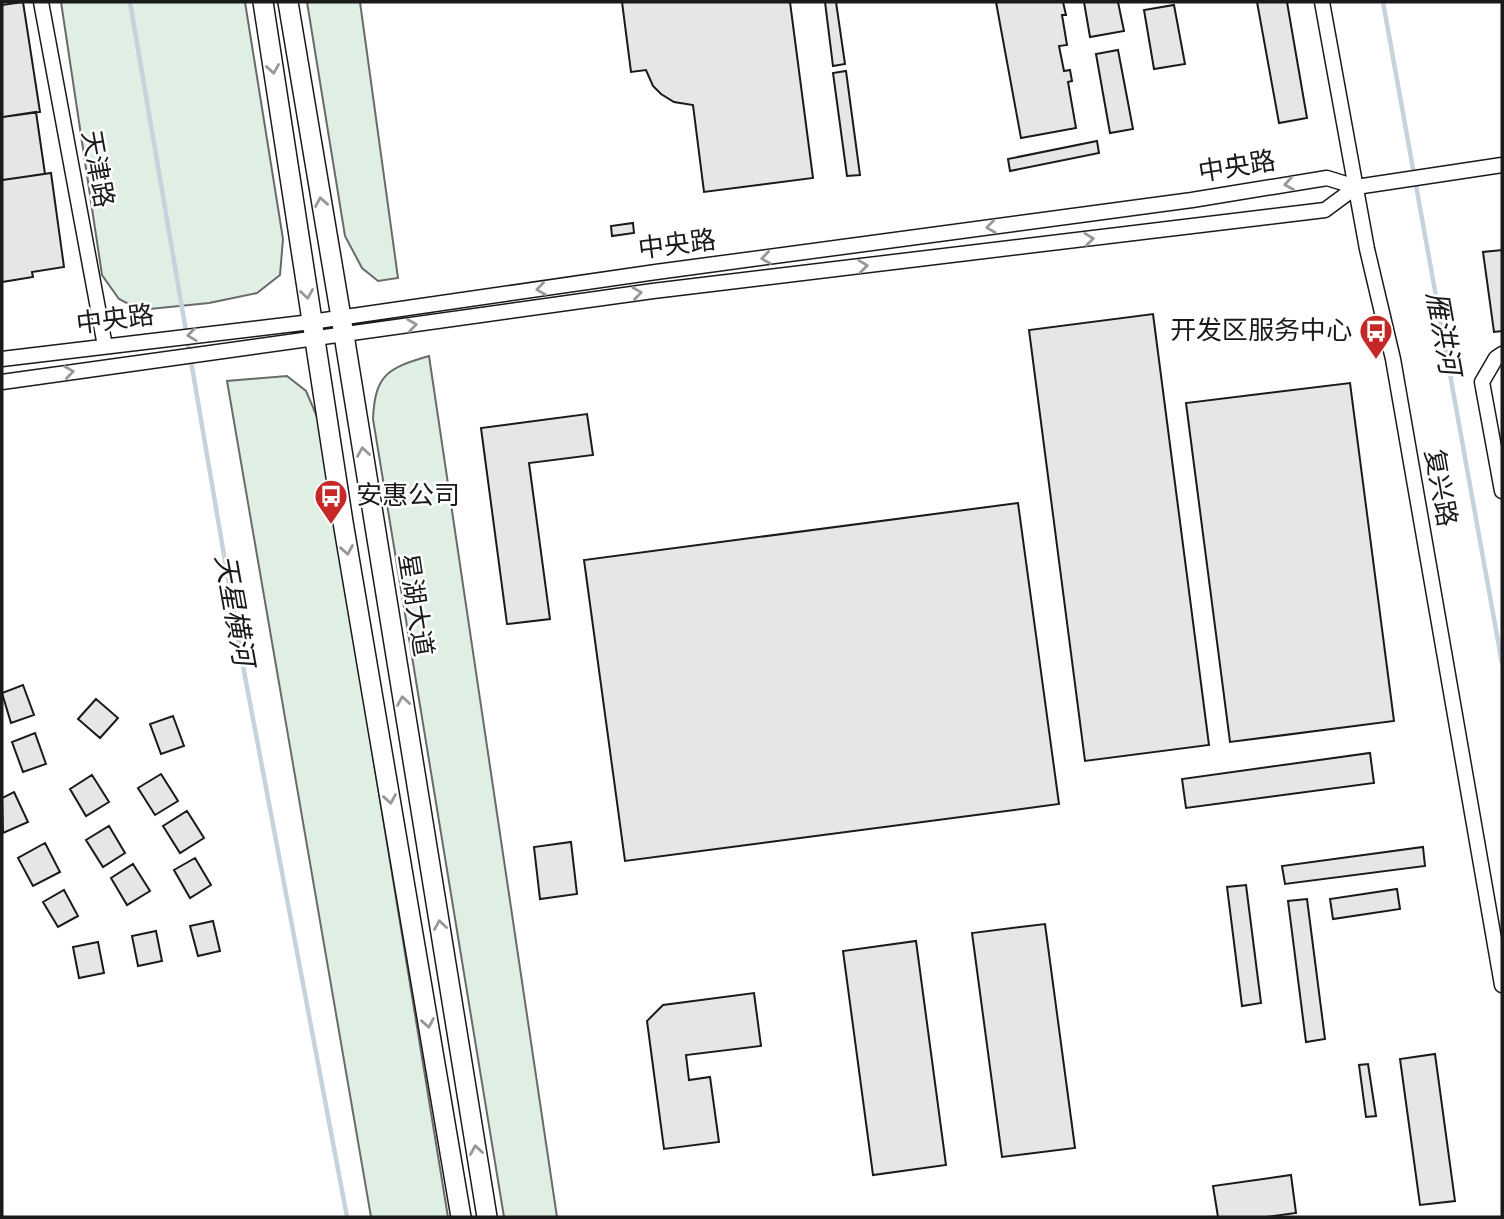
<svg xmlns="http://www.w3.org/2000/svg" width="1504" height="1219" font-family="Signika,'Noto Sans SC',sans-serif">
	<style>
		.green { fill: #e0efe3; stroke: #6a6a6a; stroke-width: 2 }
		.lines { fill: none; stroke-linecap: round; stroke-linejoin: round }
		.stream { stroke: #c6d2dc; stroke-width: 4.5 }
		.building { fill: #e6e6e6; stroke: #1a1a1a; stroke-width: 2 }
		.minor-casing { stroke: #1a1a1a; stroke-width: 17 }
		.major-casing { stroke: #1a1a1a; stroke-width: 22 }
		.minor { stroke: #fff; stroke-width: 14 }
		.major { stroke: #fff; stroke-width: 19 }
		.oneway { stroke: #989898 }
		.labels { text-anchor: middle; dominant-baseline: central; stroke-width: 5; stroke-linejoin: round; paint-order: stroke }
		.street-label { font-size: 26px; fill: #1a1a1a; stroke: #fff }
		.poi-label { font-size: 26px; fill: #1a1a1a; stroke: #fff; text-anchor: end }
		.water-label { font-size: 28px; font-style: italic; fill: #1a1a1a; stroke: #fff }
	</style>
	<rect width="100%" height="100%" fill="#fff"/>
	<path class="green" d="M 61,2 L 245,2 L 283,239 L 280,275 L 257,293 L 209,303 L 140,310 L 119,299 L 102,275 Z
		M 307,2 L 360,2 L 398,278 L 378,281 L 362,268 L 345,236 Z
		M 429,356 L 557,1217 L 504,1217 L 373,419 C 375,374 388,368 429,356 Z
		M 287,376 L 306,391 L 318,419 L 448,1217 L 371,1217 L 227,381 Z"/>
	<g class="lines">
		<path class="stream" d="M 130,2 L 241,655 L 347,1217
			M 1383,2 L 1502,663"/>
	</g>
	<path class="building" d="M 23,2 L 40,112 L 2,117 L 2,5 Z
		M 622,2 L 790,2 L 813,178 L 704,192 L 693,105 L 674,102 L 661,94 L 653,86 L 646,70 L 631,72 Z
		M 825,2 L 836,2 L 845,64 L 833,66 Z
		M 996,2 L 1063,2 L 1066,15 L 1062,15 L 1067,45 L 1059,46 L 1064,71 L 1070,70 L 1072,81 L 1068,82 L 1076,128 L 1021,138 Z
		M 1084,2 L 1118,2 L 1124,31 L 1090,37 Z
		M 1257,2 L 1287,2 L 1307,118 L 1279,123 Z
		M 1174,5 L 1185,64 L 1154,69 L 1144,10 Z
		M 1118,50 L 1133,129 L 1110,133 L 1096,54 Z
		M 846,71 L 860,175 L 847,176 L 833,73 Z
		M 36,112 L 45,174 L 2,180 L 2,117 Z
		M 1097,141 L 1099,153 L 1010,171 L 1008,159 Z
		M 51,173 L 64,267 L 32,272 L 33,277 L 2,282 L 2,180 Z
		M 633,223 L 634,233 L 612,236 L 611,226 Z
		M 1502,250 L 1502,331 L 1494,332 L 1483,252 Z
		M 1153,314 L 1209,745 L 1085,761 L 1029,330 Z
		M 1350,383 L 1394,721 L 1230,742 L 1186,403 Z
		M 587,414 L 593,455 L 529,463 L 550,619 L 507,624 L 481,428 Z
		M 1018,503 L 1059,804 L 625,861 L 584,560 Z
		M 23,685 L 34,715 L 11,723 L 2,693 Z
		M 96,699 L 118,718 L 100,738 L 78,719 Z
		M 173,716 L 184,746 L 161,754 L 150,724 Z
		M 35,733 L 46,764 L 23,772 L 12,742 Z
		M 1370,753 L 1374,783 L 1186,808 L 1182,779 Z
		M 161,774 L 178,801 L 155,815 L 138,788 Z
		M 92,775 L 109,802 L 86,816 L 70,789 Z
		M 14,792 L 28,822 L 3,833 L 2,798 Z
		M 187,811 L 204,838 L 180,853 L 163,826 Z
		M 109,826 L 125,853 L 103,867 L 86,840 Z
		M 571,842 L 577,894 L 540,899 L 534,847 Z
		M 45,843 L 60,872 L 33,886 L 18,858 Z
		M 1423,847 L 1425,866 L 1285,884 L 1282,866 Z
		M 195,858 L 211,885 L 190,898 L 174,870 Z
		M 133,864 L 150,891 L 127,905 L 111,878 Z
		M 1246,885 L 1261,1003 L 1242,1006 L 1227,887 Z
		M 1397,889 L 1400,909 L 1333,919 L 1330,899 Z
		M 64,890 L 78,916 L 58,927 L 43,902 Z
		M 1307,899 L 1325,1039 L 1306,1042 L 1288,901 Z
		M 213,921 L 220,951 L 198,956 L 190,926 Z
		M 1045,924 L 1075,1148 L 1002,1157 L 972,933 Z
		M 156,931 L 162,961 L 138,966 L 132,936 Z
		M 916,941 L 946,1165 L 873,1175 L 843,951 Z
		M 98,942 L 104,973 L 79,978 L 73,947 Z
		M 754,993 L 761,1046 L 686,1055 L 689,1080 L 710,1077 L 719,1142 L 664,1149 L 647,1021 L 663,1005 Z
		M 1435,1054 L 1455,1201 L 1420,1205 L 1400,1059 Z
		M 1368,1064 L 1376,1116 L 1366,1117 L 1359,1065 Z
		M 1291,1175 L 1296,1213 L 1266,1217 L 1218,1217 L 1213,1186 Z"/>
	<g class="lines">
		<defs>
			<path id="minor" d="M 41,2 L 105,346
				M 1322,2 L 1367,249 L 1393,359 L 1502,985
				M 1502,354 L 1496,358 L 1482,382 L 1502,491
				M 2,359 L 311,322 L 656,272 L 1192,200 L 1327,178 L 1356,187
				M 2,382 L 653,291 L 1325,210 L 1356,187 L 1502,165"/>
			<path id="major" d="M 263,2 L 343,522 L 461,1217
				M 288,2 L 344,335 L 487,1217"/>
		</defs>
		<use href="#minor" class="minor-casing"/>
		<use href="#major" class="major-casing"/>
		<use href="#minor" class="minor"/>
		<use href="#major" class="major"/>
	</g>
	<defs><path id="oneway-chevron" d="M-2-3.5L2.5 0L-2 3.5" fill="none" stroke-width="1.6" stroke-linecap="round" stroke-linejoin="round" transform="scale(1.75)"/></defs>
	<g class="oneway">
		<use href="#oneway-chevron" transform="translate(273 69) rotate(81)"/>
		<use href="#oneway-chevron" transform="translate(1289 184) rotate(171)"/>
		<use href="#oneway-chevron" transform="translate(321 202) rotate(-100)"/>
		<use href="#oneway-chevron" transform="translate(991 227) rotate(172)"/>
		<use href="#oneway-chevron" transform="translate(1089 239) rotate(-7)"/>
		<use href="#oneway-chevron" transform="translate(766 258) rotate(172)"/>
		<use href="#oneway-chevron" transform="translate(863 266) rotate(-7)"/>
		<use href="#oneway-chevron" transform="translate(541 289) rotate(172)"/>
		<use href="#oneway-chevron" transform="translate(637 293) rotate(-8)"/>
		<use href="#oneway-chevron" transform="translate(307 294) rotate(81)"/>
		<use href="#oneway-chevron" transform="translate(412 325) rotate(-8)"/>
		<use href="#oneway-chevron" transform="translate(192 335) rotate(173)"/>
		<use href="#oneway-chevron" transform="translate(69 372) rotate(-8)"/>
		<use href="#oneway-chevron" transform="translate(363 452) rotate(-99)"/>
		<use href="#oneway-chevron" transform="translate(347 550) rotate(80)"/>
		<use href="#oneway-chevron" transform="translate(403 701) rotate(-99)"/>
		<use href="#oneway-chevron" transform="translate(390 799) rotate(80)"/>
		<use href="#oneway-chevron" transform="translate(440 925) rotate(-99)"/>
		<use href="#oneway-chevron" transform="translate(428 1023) rotate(80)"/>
		<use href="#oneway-chevron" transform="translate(476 1150) rotate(-99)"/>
	</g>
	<defs>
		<symbol id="bus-pin" viewBox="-11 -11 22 30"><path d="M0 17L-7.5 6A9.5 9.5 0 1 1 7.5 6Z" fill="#c62828" stroke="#fff"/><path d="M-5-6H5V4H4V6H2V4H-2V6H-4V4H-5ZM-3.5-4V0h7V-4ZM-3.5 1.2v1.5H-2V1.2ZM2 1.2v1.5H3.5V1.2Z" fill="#fff"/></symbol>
	</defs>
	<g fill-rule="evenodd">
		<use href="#bus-pin" x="1357" y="312" width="38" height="52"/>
		<use href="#bus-pin" x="312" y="477" width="38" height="52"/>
	</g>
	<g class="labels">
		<g class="street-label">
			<text transform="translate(1237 167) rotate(-9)">中央路</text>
			<text transform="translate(97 169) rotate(80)">天津路</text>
			<text transform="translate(677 245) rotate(-7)">中央路</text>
			<text transform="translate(115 320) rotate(-7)">中央路</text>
			<text transform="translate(1440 488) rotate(80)">复兴路</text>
			<text transform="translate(415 605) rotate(81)">星湖大道</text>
		</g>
		<g class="poi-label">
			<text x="1352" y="331">开发区服务中心</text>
			<text x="356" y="496" text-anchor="start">安惠公司</text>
		</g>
		<g class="water-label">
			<text transform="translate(1443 333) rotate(80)">雁洪河</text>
			<text transform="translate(234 610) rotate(80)">天星横河</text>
		</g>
	</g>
	<rect width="1504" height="1219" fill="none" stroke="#1a1a1a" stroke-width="7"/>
</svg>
